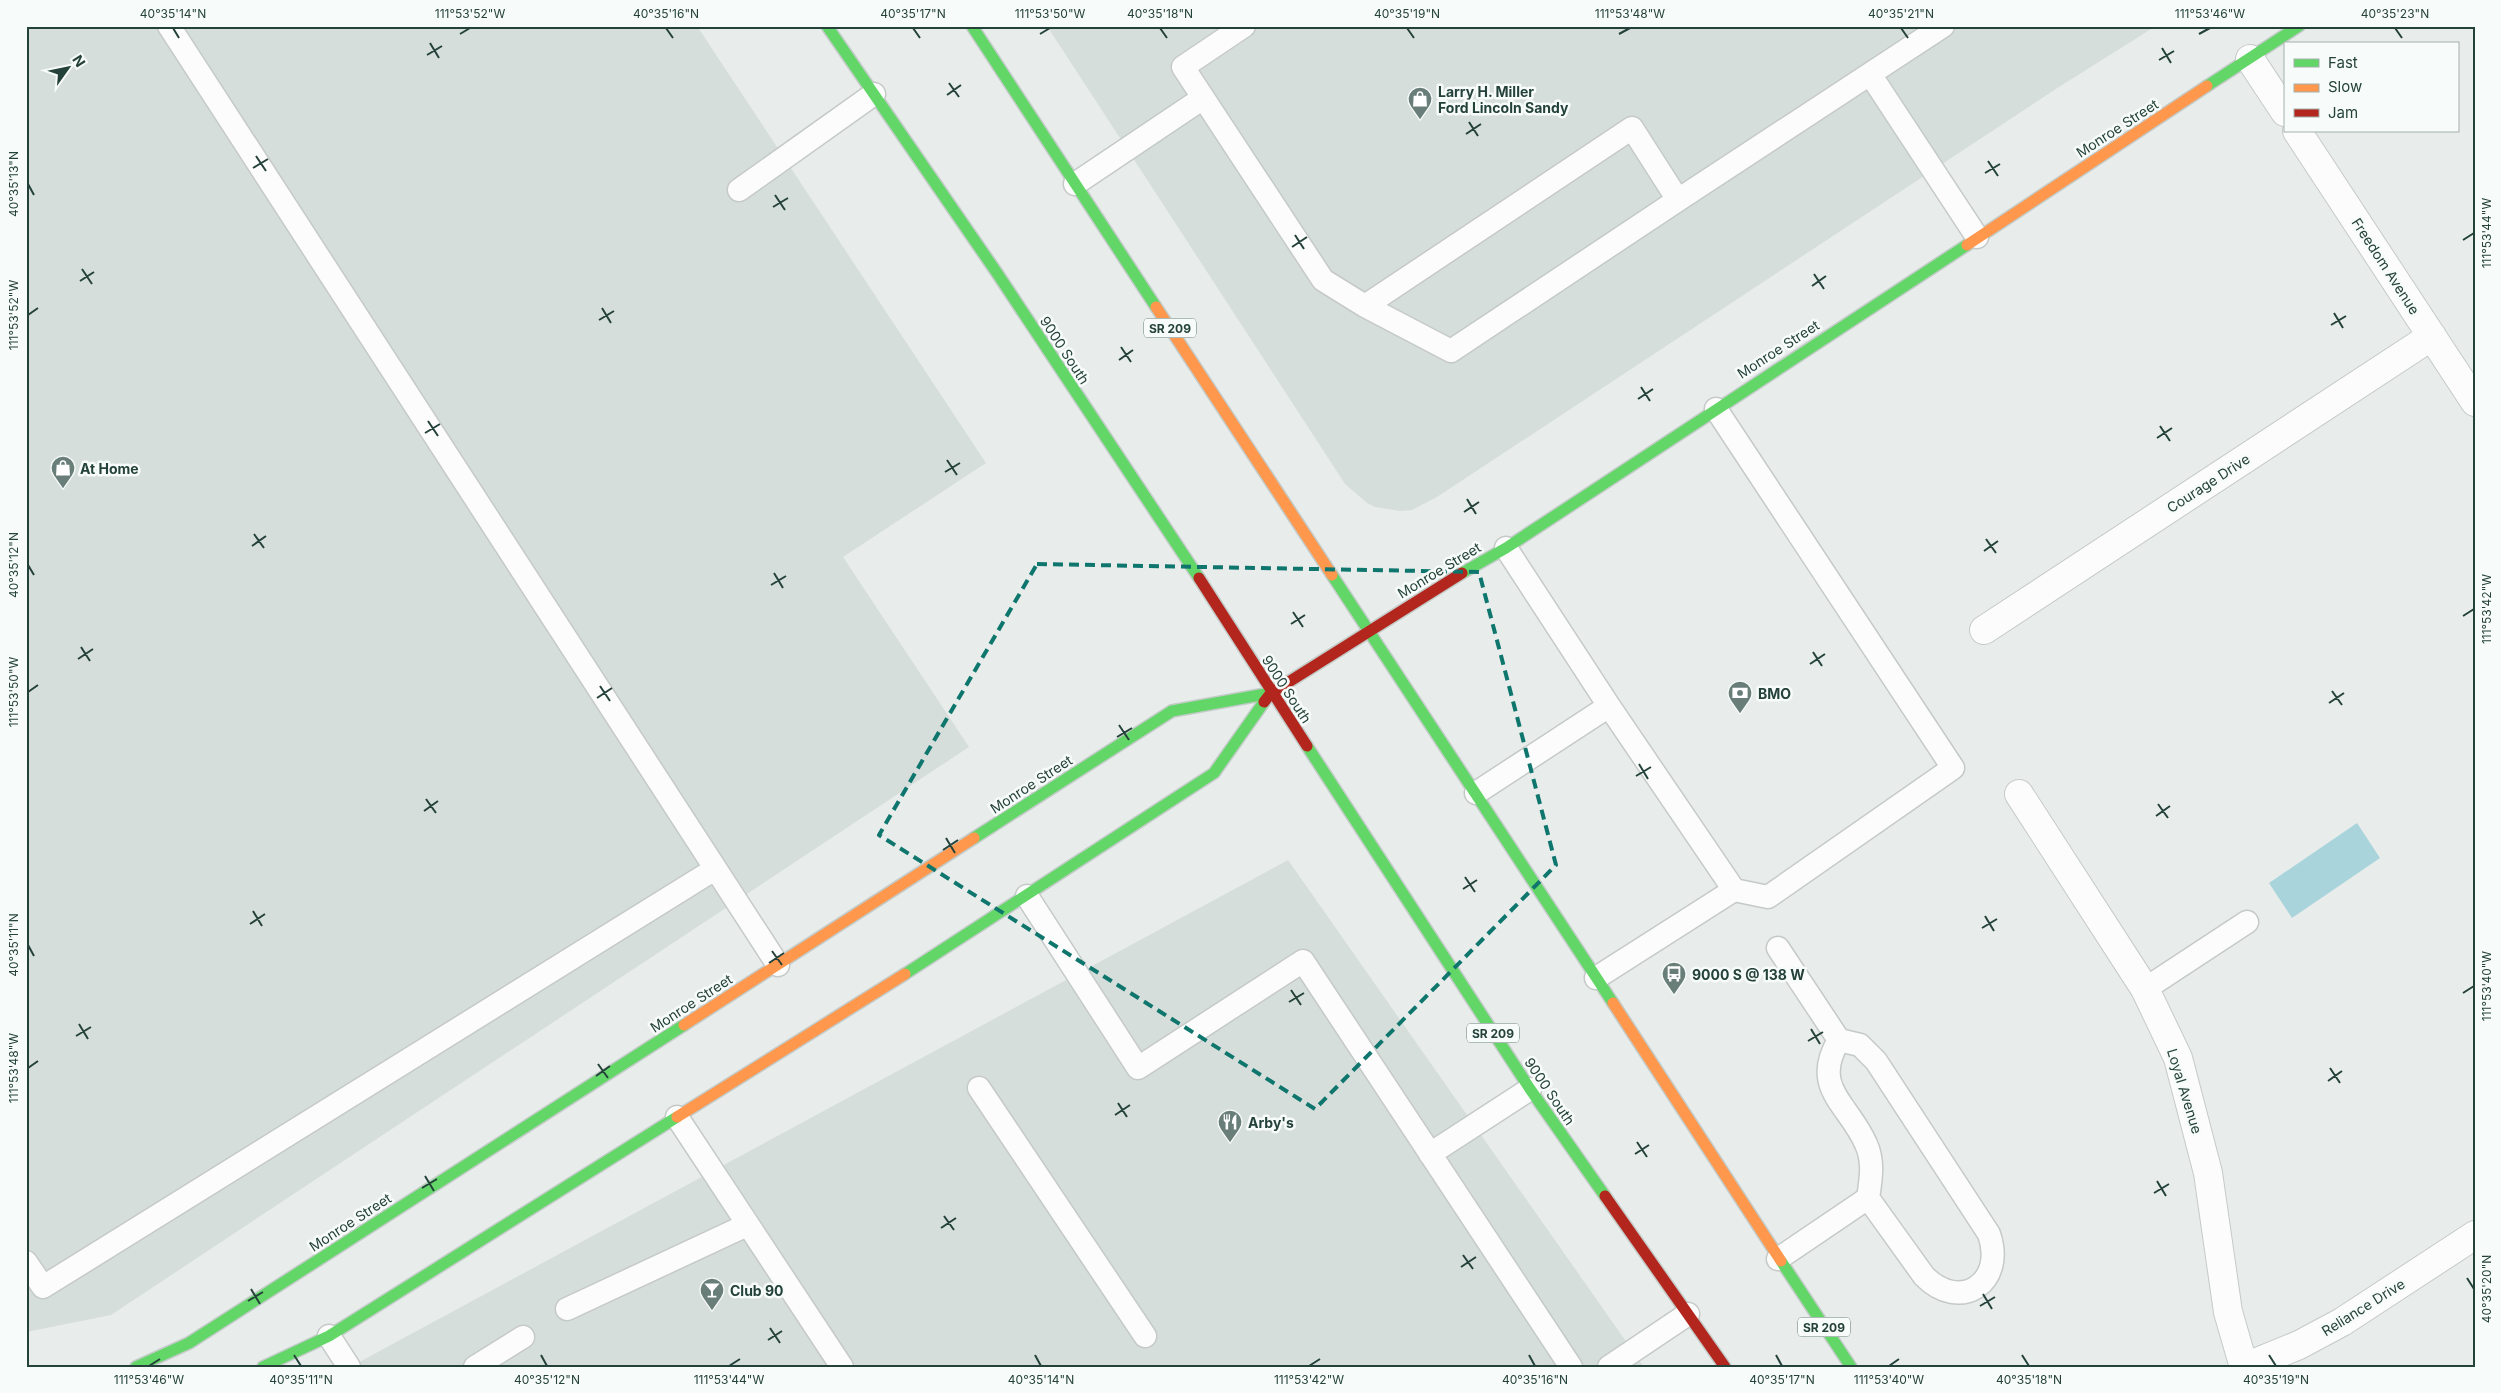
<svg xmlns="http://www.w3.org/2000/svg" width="2501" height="1393" font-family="Inter,sans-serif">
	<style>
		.built { fill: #d6dedb }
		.water { fill: #a9d4db }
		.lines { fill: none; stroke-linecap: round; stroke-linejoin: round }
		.lane-casing { stroke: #c5cac8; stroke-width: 25 }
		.street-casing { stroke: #c5cac8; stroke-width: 30 }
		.fast-casing { stroke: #c3cbc8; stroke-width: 14 }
		.slow-casing { stroke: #c3cbc8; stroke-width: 14 }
		.jam-casing { stroke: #c3cbc8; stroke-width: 14 }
		.lane { stroke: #fcfcfc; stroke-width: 22 }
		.street { stroke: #fcfcfc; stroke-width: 28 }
		.fast { stroke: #63d668; stroke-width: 11 }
		.slow { stroke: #ff974d; stroke-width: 11 }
		.jam { stroke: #b3261e; stroke-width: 11 }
		.marked { fill: none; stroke: #0f766e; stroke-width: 4; stroke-dasharray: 10 6; stroke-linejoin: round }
		.ticks { fill: none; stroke: #24423a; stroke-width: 2 }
		.labels { text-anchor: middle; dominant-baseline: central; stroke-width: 5; stroke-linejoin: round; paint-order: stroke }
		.shield { fill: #f7fbf9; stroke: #637a73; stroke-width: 1 }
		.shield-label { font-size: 12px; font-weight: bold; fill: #24423a }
		.poi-label { font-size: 14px; font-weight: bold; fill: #24423a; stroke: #f7fbf9; text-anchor: start }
		.street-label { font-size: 14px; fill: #24423a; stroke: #f7fbf9 }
		.neatline { fill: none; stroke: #24423a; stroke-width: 2 }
		.ticks-label { font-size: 12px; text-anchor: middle; fill: #24423a }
	</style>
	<rect width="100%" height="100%" fill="#e8edeb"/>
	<path class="built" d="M 26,26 L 697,26 L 986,463 L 843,557 L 969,747 L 111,1315 L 26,1332 Z
		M 1047,26 L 2156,26 L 2059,87 L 1437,497 L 1412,510 L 1400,511 L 1375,507 L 1367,503 L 1345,484 Z
		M 1288,860 L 1644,1367 L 350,1367 Z"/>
	<path class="water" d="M 2357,823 L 2380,858 L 2292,918 L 2269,883 Z"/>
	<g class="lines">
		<defs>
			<path id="lane" d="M 169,26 L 778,965
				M 1244,26 L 1183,67 L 1323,280 L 1365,306 L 1632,128 L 1678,200 L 1943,26
				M 1870,74 L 1977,237
				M 1075,184 L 1203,98
				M 739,190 L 874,94
				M 1365,306 L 1451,351 L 1678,200
				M 1716,409 L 1953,768 L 1768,897 L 1734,890
				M 1506,548 L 1609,706
				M 1476,793 L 1609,706 L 1734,890 L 1596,978
				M 1027,896 L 1138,1068 L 1303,961 L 1571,1367
				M 1778,948 L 1839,1040 C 1810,1088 1849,1104 1866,1144 C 1874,1161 1871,1179 1868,1198 L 1924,1276 C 1960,1313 2006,1283 1989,1234 L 1876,1061 L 1860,1045 L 1839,1040
				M 2145,989 L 2247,922
				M 979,1088 L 1145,1336
				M 677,1117 L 842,1367
				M 1430,1154 L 1530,1089
				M 1778,1259 L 1868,1198
				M 26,1262 L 43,1287 L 715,869
				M 567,1309 L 747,1225
				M 329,1336 L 349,1367
				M 475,1367 L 523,1337
				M 1609,1367 L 1688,1314"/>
			<path id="street" d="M 2250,59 L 2285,112
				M 2297,131 L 2475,402
				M 1984,630 L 2432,336
				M 2019,794 L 2145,989 L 2178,1058 L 2208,1173 L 2228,1312 L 2244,1367
				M 2245,1367 L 2299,1345 L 2342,1322 L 2475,1235"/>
			<path id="fast" d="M 827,26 L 997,273 L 1199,578
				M 972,26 L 1156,307
				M 2207,86 L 2299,26
				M 1462,573 L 1506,548 L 1967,245
				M 1332,575 L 1613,1003
				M 1307,746 L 1530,1089 L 1605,1196
				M 974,838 L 1172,711 L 1271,693
				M 905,974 L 1214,773 L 1264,702
				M 1781,1261 L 1851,1367
				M 136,1367 L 189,1343 L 684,1025
				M 263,1367 L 329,1336 L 677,1117"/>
			<path id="slow" d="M 1967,245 L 2207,86
				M 1156,307 L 1332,575
				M 1613,1003 L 1781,1261
				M 684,1025 L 974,838
				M 677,1117 L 905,974"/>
			<path id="jam" d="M 1199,578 L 1307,746
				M 1264,702 L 1271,693 L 1462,573
				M 1605,1196 L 1725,1367"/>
		</defs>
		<use href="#lane" class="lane-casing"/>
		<use href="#street" class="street-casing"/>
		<use href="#fast" class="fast-casing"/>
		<use href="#slow" class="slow-casing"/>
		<use href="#jam" class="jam-casing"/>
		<use href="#lane" class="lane"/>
		<use href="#street" class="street"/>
		<use href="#fast" class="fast"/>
		<use href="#slow" class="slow"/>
		<use href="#jam" class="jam"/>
	</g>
	<path class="marked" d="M 1037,564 L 1479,572 L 1556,865 L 1315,1109 L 879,835 Z"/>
	<path class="ticks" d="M 173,28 L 179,38M 666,28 L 673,38M 913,28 L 920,38M 1160,28 L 1167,38M 1407,28 L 1414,38M 1901,28 L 1908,38M 2395,28 L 2402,38M 460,34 L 470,28M 1040,34 L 1050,28M 1619,34 L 1630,28M 2199,34 L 2210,28M 430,43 L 439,58M 2162,48 L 2171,63M 427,55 L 442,46M 2159,60 L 2174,51M 949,83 L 959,97M 947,95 L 961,85M 1469,122 L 1478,136M 1466,134 L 1481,124M 256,156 L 266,171M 1988,161 L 1998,176M 253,168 L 268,159M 1985,173 L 2000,164M 28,184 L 34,195M 775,195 L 785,210M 773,207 L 788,198M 1295,235 L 1304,249M 2463,240 L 2474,233M 1292,247 L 1307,237M 82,269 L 92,284M 1814,274 L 1824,289M 80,281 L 94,272M 1812,286 L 1826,276M 602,308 L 611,323M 2334,313 L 2343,328M 28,315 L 38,308M 599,320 L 614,311M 2331,325 L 2346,316M 1121,347 L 1131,362M 1119,360 L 1133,350M 1641,387 L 1650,401M 1638,399 L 1653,389M 428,421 L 438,436M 2160,426 L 2170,441M 425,433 L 440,424M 2157,438 L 2172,428M 947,460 L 957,475M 945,472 L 960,463M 1467,499 L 1476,514M 1464,512 L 1479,502M 254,534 L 264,548M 1986,539 L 1996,553M 252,546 L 266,536M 1984,551 L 1998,541M 28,565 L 34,575M 774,573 L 783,588M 771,585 L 786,576M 1293,612 L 1303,627M 2463,616 L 2474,609M 1291,624 L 1305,615M 81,647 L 90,661M 1813,652 L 1822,666M 78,659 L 93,649M 1810,664 L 1825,654M 600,686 L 610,701M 2332,691 L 2342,705M 28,692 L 38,685M 597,698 L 612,688M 2329,703 L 2344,693M 1119,725 L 1129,740M 1117,737 L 1132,728M 1639,764 L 1648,779M 1636,776 L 1651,767M 426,799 L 436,813M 2158,804 L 2168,818M 424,811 L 438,801M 2156,816 L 2170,806M 946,838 L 955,853M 943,850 L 958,840M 1465,877 L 1475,892M 1463,889 L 1477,880M 253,911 L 262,926M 1985,916 L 1994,931M 250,924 L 265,914M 1982,928 L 1997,919M 28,945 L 34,956M 772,951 L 782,965M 769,963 L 784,953M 1291,990 L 1301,1005M 2463,993 L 2474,986M 1289,1002 L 1304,993M 79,1024 L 88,1039M 1811,1029 L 1820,1044M 76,1036 L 91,1027M 1808,1041 L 1823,1032M 598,1064 L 608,1078M 28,1068 L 38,1061M 2330,1068 L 2340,1083M 596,1076 L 610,1066M 2328,1081 L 2342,1071M 1118,1103 L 1127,1117M 1115,1115 L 1130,1105M 1637,1142 L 1647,1157M 1635,1154 L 1649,1145M 425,1176 L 434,1191M 2157,1181 L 2166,1196M 422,1188 L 437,1179M 2154,1193 L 2169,1184M 944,1216 L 954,1230M 941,1228 L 956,1218M 1463,1255 L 1473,1269M 1461,1267 L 1476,1257M 2467,1278 L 2474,1289M 251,1289 L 260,1304M 1983,1294 L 1992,1309M 248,1301 L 263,1292M 1980,1306 L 1995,1297M 770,1328 L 780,1343M 768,1340 L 782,1331M 294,1355 L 301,1366M 541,1355 L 547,1366M 1035,1355 L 1041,1366M 1529,1355 L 1535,1366M 1776,1355 L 1782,1366M 2022,1355 L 2029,1366M 2269,1355 L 2276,1366M 149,1366 L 160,1359M 729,1366 L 740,1359M 1309,1366 L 1320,1359M 1889,1366 L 1899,1359"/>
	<defs>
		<symbol id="shop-pin" viewBox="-11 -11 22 30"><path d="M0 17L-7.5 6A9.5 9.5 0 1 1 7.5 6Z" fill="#697e78" stroke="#f7fbf9"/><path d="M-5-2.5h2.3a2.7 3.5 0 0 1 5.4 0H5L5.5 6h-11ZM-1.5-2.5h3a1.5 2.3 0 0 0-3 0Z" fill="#fff"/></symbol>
		<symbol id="bank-pin" viewBox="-11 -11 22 30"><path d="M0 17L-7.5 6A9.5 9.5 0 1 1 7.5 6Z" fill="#697e78" stroke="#f7fbf9"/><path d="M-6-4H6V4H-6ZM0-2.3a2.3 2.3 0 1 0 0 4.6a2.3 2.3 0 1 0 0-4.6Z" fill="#fff"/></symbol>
		<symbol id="bus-pin" viewBox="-11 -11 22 30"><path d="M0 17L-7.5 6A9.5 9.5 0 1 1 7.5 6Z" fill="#697e78" stroke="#f7fbf9"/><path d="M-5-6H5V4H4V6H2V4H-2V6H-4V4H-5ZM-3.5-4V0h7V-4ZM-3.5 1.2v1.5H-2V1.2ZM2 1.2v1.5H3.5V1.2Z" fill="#fff"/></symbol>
		<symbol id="restaurant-pin" viewBox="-11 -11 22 30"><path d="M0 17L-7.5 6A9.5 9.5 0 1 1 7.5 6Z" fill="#697e78" stroke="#f7fbf9"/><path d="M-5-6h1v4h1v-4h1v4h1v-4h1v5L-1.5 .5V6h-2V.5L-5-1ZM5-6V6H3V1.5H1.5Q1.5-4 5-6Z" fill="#fff"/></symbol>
		<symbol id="bar-pin" viewBox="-11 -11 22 30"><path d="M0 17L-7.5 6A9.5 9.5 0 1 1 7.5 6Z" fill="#697e78" stroke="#f7fbf9"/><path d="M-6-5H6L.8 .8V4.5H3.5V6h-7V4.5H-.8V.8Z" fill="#fff"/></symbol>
	</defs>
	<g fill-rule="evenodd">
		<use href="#shop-pin" x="1406" y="85" width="28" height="38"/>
		<use href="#shop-pin" x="49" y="454" width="28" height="38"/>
		<use href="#bank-pin" x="1726" y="679" width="28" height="38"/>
		<use href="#bus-pin" x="1660" y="960" width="28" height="38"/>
		<use href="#restaurant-pin" x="1216" y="1108" width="28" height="38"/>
		<use href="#bar-pin" x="698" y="1276" width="28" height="38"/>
	</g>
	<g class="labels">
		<g class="shield">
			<rect x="1144" y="318.5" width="52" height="19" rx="4"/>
			<rect x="1467" y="1023.5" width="52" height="19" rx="4"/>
			<rect x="1798" y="1317.5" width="52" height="19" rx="4"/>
		</g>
		<g class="shield-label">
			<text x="1170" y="328">SR 209</text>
			<text x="1493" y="1033">SR 209</text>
			<text x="1824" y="1327">SR 209</text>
		</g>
		<g class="poi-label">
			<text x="1438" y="91">Larry H. Miller<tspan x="1438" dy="16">Ford Lincoln Sandy</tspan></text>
			<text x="80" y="468">At Home</text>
			<text x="1758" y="693">BMO</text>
			<text x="1692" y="974">9000 S @ 138 W</text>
			<text x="1248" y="1122">Arby's</text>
			<text x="730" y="1290">Club 90</text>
		</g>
		<g class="street-label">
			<text transform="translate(2117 128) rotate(-33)">Monroe Street</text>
			<text transform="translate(2386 266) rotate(57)">Freedom Avenue</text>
			<text transform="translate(1778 349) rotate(-33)">Monroe Street</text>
			<text transform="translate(1065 350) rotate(57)">9000 South</text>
			<text transform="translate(2208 483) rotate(-33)">Courage Drive</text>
			<text transform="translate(1439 570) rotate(-31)">Monroe Street</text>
			<text transform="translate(1287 689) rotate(57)">9000 South</text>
			<text transform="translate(1031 784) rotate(-33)">Monroe Street</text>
			<text transform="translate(691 1003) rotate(-33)">Monroe Street</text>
			<text transform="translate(1550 1091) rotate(56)">9000 South</text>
			<text transform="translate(2185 1091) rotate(73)">Loyal Avenue</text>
			<text transform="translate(350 1222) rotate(-33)">Monroe Street</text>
			<text transform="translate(2363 1307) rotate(-32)">Reliance Drive</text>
		</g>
	</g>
	<rect width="2501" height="1393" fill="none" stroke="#f7fbf9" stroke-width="55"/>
	<rect x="2284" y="42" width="175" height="90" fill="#f7fbf9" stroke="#a3b1ad"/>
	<rect x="2294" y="59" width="25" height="8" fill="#63d668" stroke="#a3b1ad"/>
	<text x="2328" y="68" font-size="15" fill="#24423a">Fast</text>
	<rect x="2294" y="84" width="25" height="8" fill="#ff974d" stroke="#a3b1ad"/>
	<text x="2328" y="92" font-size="15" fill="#24423a">Slow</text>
	<rect x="2294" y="109" width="25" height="8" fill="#b3261e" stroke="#a3b1ad"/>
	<text x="2328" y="118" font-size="15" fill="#24423a">Jam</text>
	<g transform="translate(68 68) rotate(57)" stroke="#f7fbf9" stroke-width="4" paint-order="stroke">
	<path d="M0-4L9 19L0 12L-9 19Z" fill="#24423a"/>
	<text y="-8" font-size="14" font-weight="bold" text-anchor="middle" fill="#24423a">N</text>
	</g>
	<rect x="28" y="28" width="2446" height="1338" class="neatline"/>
	<g class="ticks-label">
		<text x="173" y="18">40°35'14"N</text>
		<text x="470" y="18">111°53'52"W</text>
		<text x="666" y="18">40°35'16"N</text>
		<text x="913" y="18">40°35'17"N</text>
		<text x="1050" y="18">111°53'50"W</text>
		<text x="1160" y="18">40°35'18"N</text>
		<text x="1407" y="18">40°35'19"N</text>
		<text x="1630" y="18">111°53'48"W</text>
		<text x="1901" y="18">40°35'21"N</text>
		<text x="2210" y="18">111°53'46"W</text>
		<text x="2395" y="18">40°35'23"N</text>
		<text transform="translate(14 184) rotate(-90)" y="4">40°35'13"N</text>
		<text transform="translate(2487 233) rotate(-90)" y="4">111°53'44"W</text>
		<text transform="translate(14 315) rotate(-90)" y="4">111°53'52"W</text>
		<text transform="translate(14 565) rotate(-90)" y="4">40°35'12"N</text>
		<text transform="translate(2487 609) rotate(-90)" y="4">111°53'42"W</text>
		<text transform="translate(14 692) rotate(-90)" y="4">111°53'50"W</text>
		<text transform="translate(14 945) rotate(-90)" y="4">40°35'11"N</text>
		<text transform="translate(2487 986) rotate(-90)" y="4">111°53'40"W</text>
		<text transform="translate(14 1068) rotate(-90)" y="4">111°53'48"W</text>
		<text transform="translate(2487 1289) rotate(-90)" y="4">40°35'20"N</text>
		<text x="149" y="1384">111°53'46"W</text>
		<text x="301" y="1384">40°35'11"N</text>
		<text x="547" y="1384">40°35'12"N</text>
		<text x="729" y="1384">111°53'44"W</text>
		<text x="1041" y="1384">40°35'14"N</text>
		<text x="1309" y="1384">111°53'42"W</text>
		<text x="1535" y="1384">40°35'16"N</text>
		<text x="1782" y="1384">40°35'17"N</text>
		<text x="1889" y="1384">111°53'40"W</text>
		<text x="2029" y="1384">40°35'18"N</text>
		<text x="2276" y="1384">40°35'19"N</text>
	</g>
</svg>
